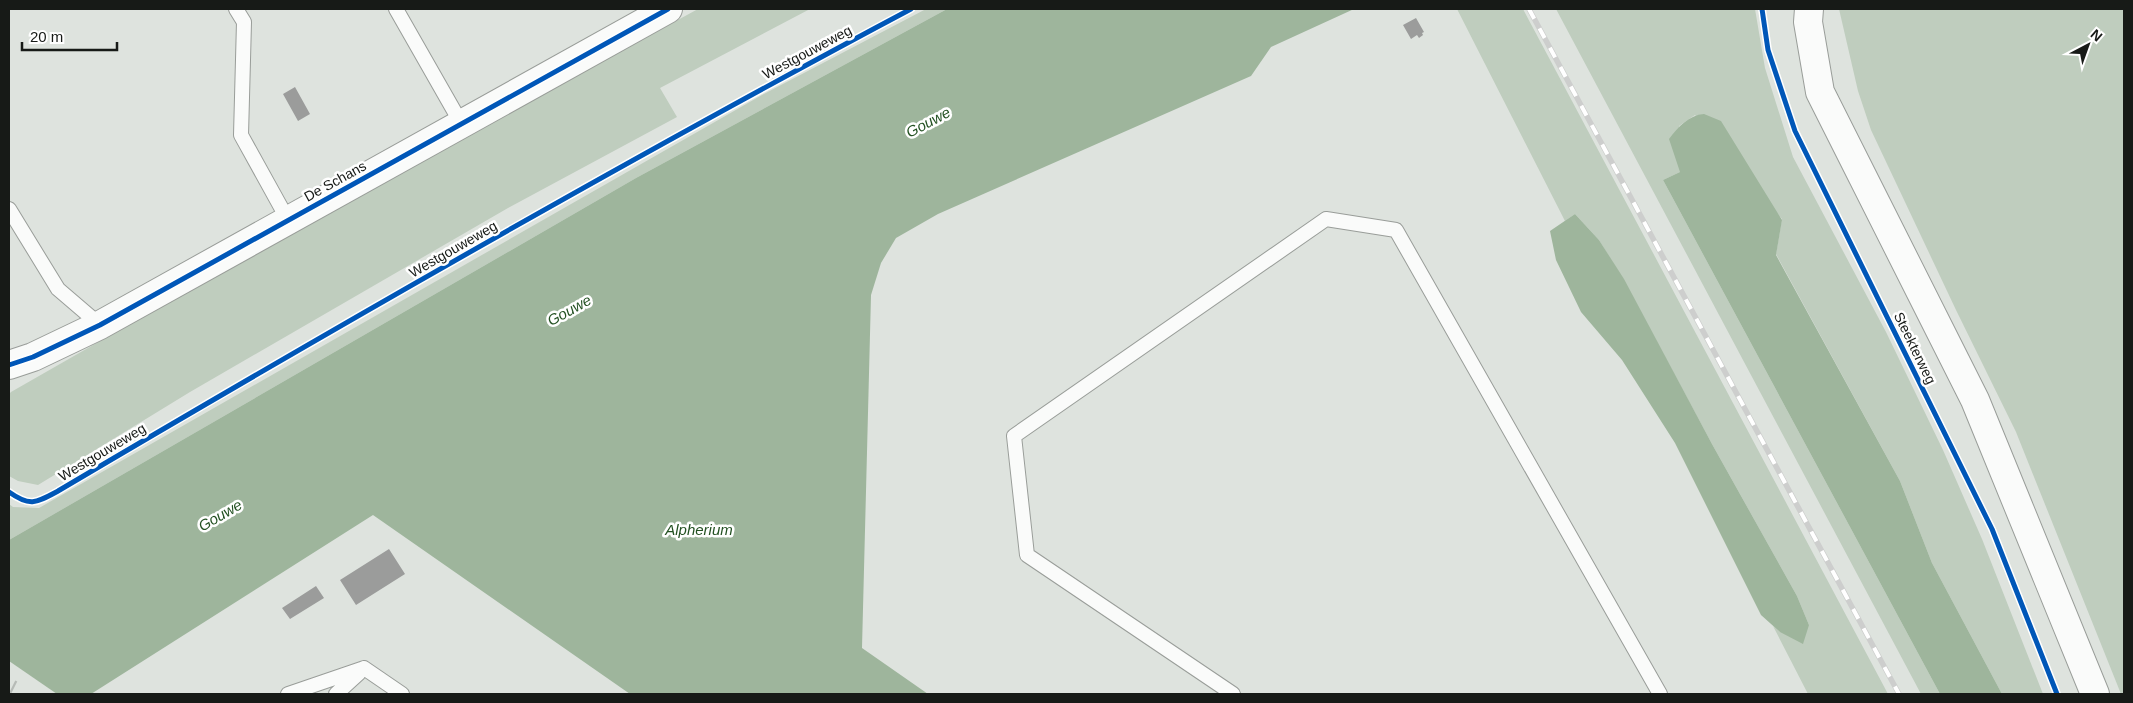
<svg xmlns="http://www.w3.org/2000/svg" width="2133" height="703" font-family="Arial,sans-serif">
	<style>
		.green { fill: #bfcdbe }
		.water { fill: #9eb59c }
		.pier { fill: #dee3de }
		.building { fill: #9b9c9b }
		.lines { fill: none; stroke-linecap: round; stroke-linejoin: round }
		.highway-tunnel { stroke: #b6bbb6; stroke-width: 28; stroke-dasharray: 28 14; stroke-linecap: butt }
		.lane-casing { stroke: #999d99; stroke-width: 16 }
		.street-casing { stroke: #999d99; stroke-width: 30 }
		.secondary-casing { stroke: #999d99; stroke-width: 30 }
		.lane { stroke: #fafbfa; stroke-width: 14 }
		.street { stroke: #fafbfa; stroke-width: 28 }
		.secondary { stroke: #fafbfa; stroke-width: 28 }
		.rail-casing { stroke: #cdcecd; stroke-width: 5.5 }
		.rail { stroke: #fff; stroke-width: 4; stroke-dasharray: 11; stroke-linecap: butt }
		.cycleway-casing { stroke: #fff; stroke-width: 8 }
		.cycleway { stroke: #0057b8; stroke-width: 5 }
		.labels { text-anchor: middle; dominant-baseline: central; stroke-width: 5; stroke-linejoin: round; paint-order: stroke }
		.street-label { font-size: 14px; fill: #171a17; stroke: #fff }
		.water-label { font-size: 15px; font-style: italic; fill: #235122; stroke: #fff }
	</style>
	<rect width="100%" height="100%" fill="#dee3de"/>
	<path class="green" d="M 698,9 L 810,9 L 660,88 L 677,117 L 508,208 L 190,392 L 38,485 L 18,481 L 9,476 L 9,394 L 11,392 L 331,209 Z
		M 926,9 L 947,9 L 636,178 L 9,540 L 9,504 L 13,507 L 39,508 L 762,95 Z
		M 1457,9 L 1523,9 L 1888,694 L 1808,694 L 1773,626 L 1780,632 L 1809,625 L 1797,596 L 1712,444 L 1623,279 L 1599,240 L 1575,214 L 1565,221 Z
		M 1556,9 L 1755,9 L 1765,68 L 1793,157 L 1886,332 L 1943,450 L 1982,539 L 2043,694 L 2002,694 L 1932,563 L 1900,481 L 1776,254 L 1782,219 L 1695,115 L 1679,126 L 1680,172 L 1663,180 L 1940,694 L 1921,694 Z
		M 1839,9 L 2124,9 L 2124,694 L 2121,694 L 2016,432 L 1956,310 L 1871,130 L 1858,91 Z"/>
	<path class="water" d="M 947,9 L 1354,9 L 1271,47 L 1251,76 L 938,214 L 896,238 L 881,263 L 871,295 L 862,648 L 928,694 L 630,694 L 373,515 L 91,694 L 9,694 L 9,540 L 636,178 Z
		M 1704,114 L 1721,121 L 1782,220 L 1776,255 L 1900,481 L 1932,563 L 2002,694 L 1940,694 L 1663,180 L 1680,172 L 1669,139 C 1678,127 1689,115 1704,114 Z
		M 1575,214 L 1599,240 L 1624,279 L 1712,444 L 1797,596 L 1809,625 L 1803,644 L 1780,632 L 1761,615 L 1675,443 L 1622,360 L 1581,312 L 1556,260 L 1550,231 Z"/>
	<path class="pier" d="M 9,661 L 57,694 L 9,694 Z"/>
	<path class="building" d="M 1416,18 L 1424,32 L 1422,33 L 1423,35 L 1419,38 L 1417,35 L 1411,39 L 1403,25 Z
		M 295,87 L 310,114 L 298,121 L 283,94 Z
		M 389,549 L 405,574 L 356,605 L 340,580 Z
		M 316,586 L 324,598 L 290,619 L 282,608 Z"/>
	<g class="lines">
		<path class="highway-tunnel" d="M 9,693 L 11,694"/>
		<defs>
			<path id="lane" d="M 236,9 L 244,22 L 241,135 L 288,220
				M 396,9 L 461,123
				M 9,209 L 58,289 L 100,325
				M 364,668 L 402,694
				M 288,694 L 364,668
				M 336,694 L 359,673
				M 1233,694 L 1027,555 L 1014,436 L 1326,219 L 1396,230 L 1660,694"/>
			<path id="street" d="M 9,365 L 33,357 L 100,325 L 668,9"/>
			<path id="secondary" d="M 1809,9 L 1808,22 L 1820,92 L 1975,400 L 2095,694"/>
		</defs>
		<use href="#lane" class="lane-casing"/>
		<use href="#street" class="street-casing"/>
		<use href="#secondary" class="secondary-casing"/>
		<use href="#lane" class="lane"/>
		<use href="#street" class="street"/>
		<use href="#secondary" class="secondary"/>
		<defs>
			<path id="rail" d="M 1529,9 L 1899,694"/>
		</defs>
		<use href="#rail" class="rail-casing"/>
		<use href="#rail" class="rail"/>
		<defs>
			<path id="cycleway" d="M 1762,9 L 1768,50 L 1795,131 L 1992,529 L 2057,694
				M 9,365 L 33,357 L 100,325 L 668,9
				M 9,492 C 30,507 36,503 58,491 C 339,325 623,162 911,9"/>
		</defs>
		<use href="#cycleway" class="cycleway-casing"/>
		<use href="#cycleway" class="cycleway"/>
	</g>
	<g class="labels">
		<g class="street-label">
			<text transform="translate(807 52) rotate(-28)">Westgouweweg</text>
			<text transform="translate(335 181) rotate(-29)">De Schans</text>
			<text transform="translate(453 249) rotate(-30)">Westgouweweg</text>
			<text transform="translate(1915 348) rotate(64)">Steekterweg</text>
			<text transform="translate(102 452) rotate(-31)">Westgouweweg</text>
		</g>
		<g class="water-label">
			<text transform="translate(928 122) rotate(-28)">Gouwe</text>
			<text transform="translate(569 310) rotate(-29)">Gouwe</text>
			<text transform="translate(220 515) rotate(-30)">Gouwe</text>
			<text x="699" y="529">Alpherium</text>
		</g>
	</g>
	<rect width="2133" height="703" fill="none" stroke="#171a17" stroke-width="20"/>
	<g transform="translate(2088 45) rotate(41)" stroke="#ffffff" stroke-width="4" paint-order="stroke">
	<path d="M0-4L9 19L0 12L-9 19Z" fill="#171a17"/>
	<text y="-8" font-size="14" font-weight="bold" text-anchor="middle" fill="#171a17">N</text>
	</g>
	<path d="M22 42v8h95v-8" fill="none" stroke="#171a17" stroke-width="2.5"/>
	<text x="30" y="42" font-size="15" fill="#171a17" stroke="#ffffff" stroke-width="4" paint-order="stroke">20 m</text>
</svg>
